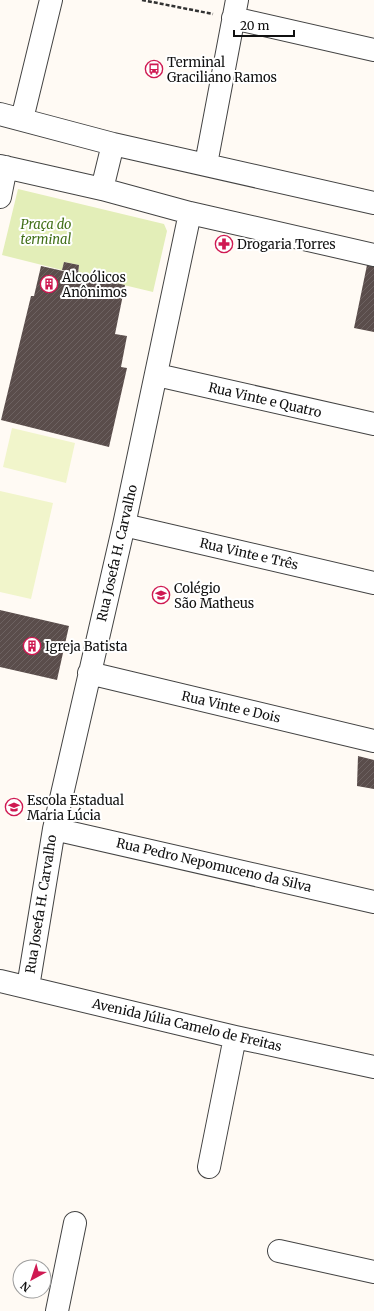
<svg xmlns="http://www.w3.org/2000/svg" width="374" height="1311" font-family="Merriweather,serif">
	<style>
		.grass { fill: #e3eeb8 }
		.pitch { fill: #f1f5cb }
		.building { fill: url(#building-hatch) }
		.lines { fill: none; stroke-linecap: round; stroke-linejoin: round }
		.minor-casing { stroke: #434343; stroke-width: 24 }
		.path { stroke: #323232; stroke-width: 2.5; stroke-dasharray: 4 2; stroke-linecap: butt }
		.minor { stroke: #fff; stroke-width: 22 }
		.labels { text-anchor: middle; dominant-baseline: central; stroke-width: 4; stroke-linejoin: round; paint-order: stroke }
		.poi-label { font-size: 13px; fill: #101010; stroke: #fff; text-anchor: start }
		.park-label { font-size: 13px; font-style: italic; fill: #427019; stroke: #fff }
		.street-label { font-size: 13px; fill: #101010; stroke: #fff }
	</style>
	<defs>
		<pattern id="building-hatch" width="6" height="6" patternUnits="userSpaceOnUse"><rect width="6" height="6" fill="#5a4d4b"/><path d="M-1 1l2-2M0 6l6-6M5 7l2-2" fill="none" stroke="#6d6261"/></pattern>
	</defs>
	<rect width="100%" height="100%" fill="#fffaf4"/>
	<path class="grass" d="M 18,189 L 164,224 L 167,231 L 153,292 L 78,274 L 79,265 L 64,262 L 62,270 L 2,255 Z"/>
	<path class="pitch" d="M 12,428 L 75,443 L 66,483 L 3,467 Z
		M 0,491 L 53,503 L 31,599 L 0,592 Z"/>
	<path class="building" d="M 64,262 L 79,265 L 78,274 L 62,270 Z
		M 367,265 L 374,266 L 374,332 L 354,328 Z
		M 41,266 L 125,285 L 115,334 L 127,336 L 121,367 L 127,368 L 109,447 L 1,420 L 31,296 L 34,296 Z
		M 0,610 L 69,626 L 57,680 L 0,667 Z
		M 358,756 L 374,760 L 374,789 L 357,786 Z"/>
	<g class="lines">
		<defs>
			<path id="minor" d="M 233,18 L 374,50
				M 0,114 L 113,144 L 374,203
				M 22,119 L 51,0
				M 206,164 L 237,0
				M 0,166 L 102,189 L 190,213 L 374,255
				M 102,189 L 113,144
				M 0,197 L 6,167
				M 157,375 L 374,424
				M 124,525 L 374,583
				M 89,673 L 374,741
				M 54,829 L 374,902
				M 0,981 L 235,1037 L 374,1067
				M 28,987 L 54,829 L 124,525 L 190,213
				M 209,1167 L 235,1037
				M 279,1251 L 374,1272
				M 57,1311 L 75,1223"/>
		</defs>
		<use href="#minor" class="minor-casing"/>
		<path class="path" d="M 142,0 L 213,14"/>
		<use href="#minor" class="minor"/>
	</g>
	<defs>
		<symbol id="bus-ring" viewBox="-11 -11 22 22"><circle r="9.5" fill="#fff" stroke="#cf1952" stroke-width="1.5"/><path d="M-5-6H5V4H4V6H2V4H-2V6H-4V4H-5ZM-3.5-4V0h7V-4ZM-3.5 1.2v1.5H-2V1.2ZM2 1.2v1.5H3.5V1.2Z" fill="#cf1952"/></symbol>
		<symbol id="pharmacy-ring" viewBox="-11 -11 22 22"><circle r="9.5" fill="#fff" stroke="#cf1952" stroke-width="1.5"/><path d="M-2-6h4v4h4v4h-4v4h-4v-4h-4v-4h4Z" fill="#cf1952"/></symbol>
		<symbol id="building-ring" viewBox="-11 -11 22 22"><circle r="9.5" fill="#fff" stroke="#cf1952" stroke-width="1.5"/><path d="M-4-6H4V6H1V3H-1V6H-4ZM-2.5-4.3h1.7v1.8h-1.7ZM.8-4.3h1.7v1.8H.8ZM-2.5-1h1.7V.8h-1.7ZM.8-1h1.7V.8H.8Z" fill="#cf1952"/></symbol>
		<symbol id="school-ring" viewBox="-11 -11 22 22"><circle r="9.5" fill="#fff" stroke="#cf1952" stroke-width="1.5"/><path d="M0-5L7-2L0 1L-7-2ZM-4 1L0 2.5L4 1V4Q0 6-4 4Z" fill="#cf1952"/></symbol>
	</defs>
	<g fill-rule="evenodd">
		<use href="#bus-ring" x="144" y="59" width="20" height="20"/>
		<use href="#pharmacy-ring" x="214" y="234" width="20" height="20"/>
		<use href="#building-ring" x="39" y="274" width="20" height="20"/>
		<use href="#school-ring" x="151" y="585" width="20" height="20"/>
		<use href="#building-ring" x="22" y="636" width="20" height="20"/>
		<use href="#school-ring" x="4" y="797" width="20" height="20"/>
	</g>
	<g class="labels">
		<g class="poi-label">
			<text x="167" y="62">Terminal<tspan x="167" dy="15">Graciliano Ramos</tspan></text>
			<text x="237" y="244">Drogaria Torres</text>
			<text x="62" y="277">Alcoólicos<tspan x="62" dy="15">Anônimos</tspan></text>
			<text x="174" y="588">Colégio<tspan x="174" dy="15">São Matheus</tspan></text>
			<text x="45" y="646">Igreja Batista</text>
			<text x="27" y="800">Escola Estadual<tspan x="27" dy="15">Maria Lúcia</tspan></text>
		</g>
		<g class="park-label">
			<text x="46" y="224">Praça do<tspan x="46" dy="15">terminal</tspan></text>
		</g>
		<g class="street-label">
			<text transform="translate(265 400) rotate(13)">Rua Vinte e Quatro</text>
			<text transform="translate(117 553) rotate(-77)">Rua Josefa H. Carvalho</text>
			<text transform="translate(249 554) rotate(13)">Rua Vinte e Três</text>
			<text transform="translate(231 707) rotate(13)">Rua Vinte e Dois</text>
			<text transform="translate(214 865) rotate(13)">Rua Pedro Nepomuceno da Silva</text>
			<text transform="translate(41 904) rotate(-81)">Rua Josefa H. Carvalho</text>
			<text transform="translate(187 1025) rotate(13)">Avenida Júlia Camelo de Freitas</text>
		</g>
	</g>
	<g transform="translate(32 1279) rotate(220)"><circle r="19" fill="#ffffff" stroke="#9f9f9f"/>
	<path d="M0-3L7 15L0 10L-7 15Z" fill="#cf1952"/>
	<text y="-6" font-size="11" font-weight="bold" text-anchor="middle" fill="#101010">N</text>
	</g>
	<path d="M234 30v6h60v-6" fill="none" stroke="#101010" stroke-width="2"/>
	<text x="240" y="30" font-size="12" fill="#101010" stroke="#ffffff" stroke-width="3" paint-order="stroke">20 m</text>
</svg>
